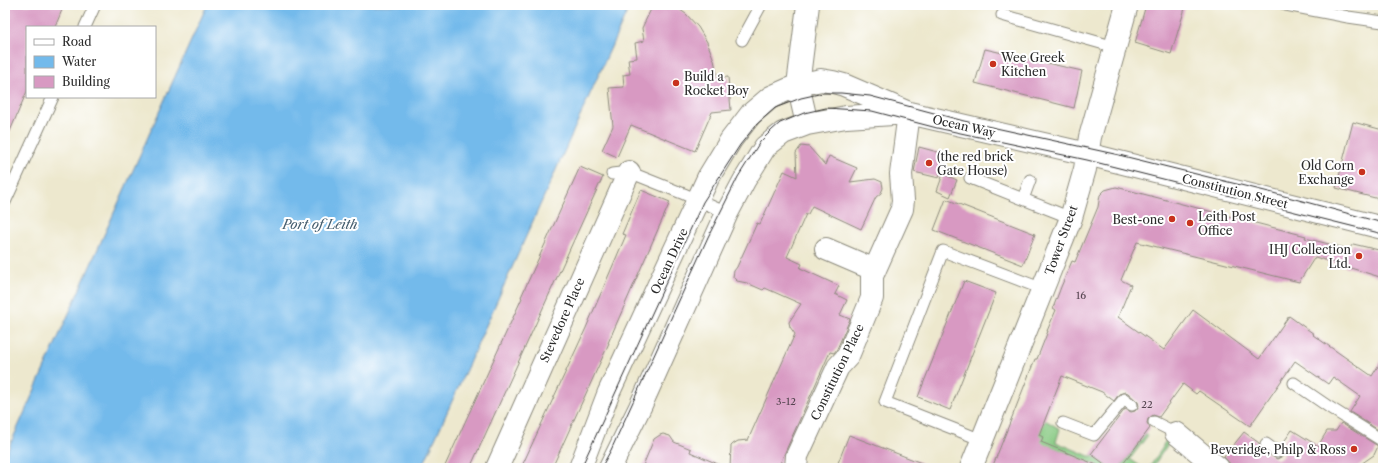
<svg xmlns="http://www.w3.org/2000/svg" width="1388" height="473" font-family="'Libre Caslon Text',serif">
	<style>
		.green { fill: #87c982; stroke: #597a56 }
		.water { fill: #73baeb; stroke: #4f728b }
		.building { fill: #d899c2 }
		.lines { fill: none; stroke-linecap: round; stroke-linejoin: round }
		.service-casing { stroke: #8c8a7c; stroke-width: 13 }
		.minor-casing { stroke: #8c8a7c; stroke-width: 24 }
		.service { stroke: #fff; stroke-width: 11 }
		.minor { stroke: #fff; stroke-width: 22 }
		.tram { stroke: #2b2b2b; stroke-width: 1 }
		.poi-dot { fill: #c8321e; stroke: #fff; stroke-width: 1.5 }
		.labels { text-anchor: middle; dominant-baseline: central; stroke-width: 4; stroke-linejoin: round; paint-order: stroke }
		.number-label { font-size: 10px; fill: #564651 }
		.poi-label { font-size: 12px; fill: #2b2b2b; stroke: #fff; text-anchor: start }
		.street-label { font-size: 12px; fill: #2b2b2b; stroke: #fff }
		.water-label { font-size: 13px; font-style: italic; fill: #445d6e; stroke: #fff }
	</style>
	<rect width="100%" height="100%" fill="#fff"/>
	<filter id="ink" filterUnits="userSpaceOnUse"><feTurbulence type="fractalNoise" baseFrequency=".025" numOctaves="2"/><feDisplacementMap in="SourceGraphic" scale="8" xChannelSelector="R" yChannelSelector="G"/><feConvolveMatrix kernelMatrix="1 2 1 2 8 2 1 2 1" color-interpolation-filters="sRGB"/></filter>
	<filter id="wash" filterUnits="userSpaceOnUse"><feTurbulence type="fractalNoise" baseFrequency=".012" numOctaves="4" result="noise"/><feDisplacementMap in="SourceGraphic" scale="16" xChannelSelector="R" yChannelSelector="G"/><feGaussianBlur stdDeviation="0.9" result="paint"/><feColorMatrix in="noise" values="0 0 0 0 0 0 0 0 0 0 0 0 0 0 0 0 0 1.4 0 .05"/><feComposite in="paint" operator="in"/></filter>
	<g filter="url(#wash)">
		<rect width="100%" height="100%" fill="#ede8ce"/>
		<path class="green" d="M 1045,420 L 1060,429 L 1056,442 L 1089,456 L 1094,456 L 1110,468 L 1075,468 L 1068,453 L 1040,443 L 1036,434 Z
			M 1146,434 L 1148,435 L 1130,459 L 1143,468 L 1120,468 Z
			M 1168,438 L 1172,438 L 1152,468 L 1149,468 L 1163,447 L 1163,445 Z"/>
		<path class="water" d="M 207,5 L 630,5 L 422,468 L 5,468 L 5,456 Z"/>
		<g id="blocks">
			<path class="building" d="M 5,5 L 64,5 L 55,27 L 27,27 L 27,91 L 5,143 Z
				M 653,5 L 673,5 L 686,14 L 698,27 L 707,42 L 714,60 L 718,78 L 728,77 L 731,110 L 712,112 L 695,151 L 631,125 L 617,157 L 602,150 L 613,126 L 609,88 L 624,87 L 623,75 L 630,74 L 628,59 L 637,58 L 635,43 L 644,41 L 642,28 Z
				M 1146,5 L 1186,5 L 1171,54 L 1135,43 Z
				M 985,49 L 1082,71 L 1074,108 L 975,83 Z
				M 1353,122 L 1383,130 L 1383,200 L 1336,188 Z
				M 801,146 L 809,147 L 825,165 L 829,156 L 857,168 L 850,182 L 875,179 L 882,182 L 883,188 L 881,193 L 876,197 L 861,229 L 812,206 L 808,214 L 806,214 L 787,257 L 802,264 L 800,268 L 839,286 L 835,294 L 847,300 L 840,315 L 850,319 L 837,349 L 834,353 L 830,352 L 778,468 L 730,468 L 731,446 L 733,444 L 738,441 L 748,440 L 795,334 L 790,327 L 789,322 L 801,304 L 765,288 L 763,290 L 747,283 L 737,281 L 733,277 L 734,271 L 737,267 L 757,223 L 760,224 L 784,171 L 797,177 L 796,153 Z
				M 919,147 L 945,154 L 939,178 L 914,172 Z
				M 580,167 L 603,177 L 599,185 L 470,468 L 444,468 L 522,298 L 521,297 Z
				M 943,174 L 957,180 L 950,197 L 937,191 Z
				M 1116,187 L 1306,236 L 1305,238 L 1349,249 L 1353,244 L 1383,251 L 1383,278 L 1315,257 L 1299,282 L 1137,242 L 1121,280 L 1131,285 L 1118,317 L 1164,350 L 1193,310 L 1259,359 L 1289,316 L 1314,334 L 1313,335 L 1372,376 L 1383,358 L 1383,433 L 1350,412 L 1360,396 L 1333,377 L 1328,384 L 1295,361 L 1250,426 L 1199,391 L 1196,394 L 1183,384 L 1159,417 L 1153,415 L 1148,419 L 1147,423 L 1150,428 L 1120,468 L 1110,468 L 1091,454 L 1125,409 L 1131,412 L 1135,411 L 1139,406 L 1138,402 L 1128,393 L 1125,392 L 1119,394 L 1114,401 L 1102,392 L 1062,376 L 1039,435 L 1043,437 L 1041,442 L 1104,468 L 992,468 L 1035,359 L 1037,359 L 1048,331 L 1047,331 L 1056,310 L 1053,308 L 1061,287 L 1072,261 L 1075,262 L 1098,207 L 1100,195 L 1105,190 Z
				M 641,190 L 670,202 L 608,343 L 609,343 L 552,468 L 521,468 L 586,328 L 626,235 L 622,234 Z
				M 946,199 L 1035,234 L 1023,265 L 934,230 Z
				M 964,281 L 996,293 L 950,410 L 918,397 Z
				M 1341,423 L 1378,446 L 1374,455 L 1355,468 L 1234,468 L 1224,457 L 1244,432 L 1259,443 L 1262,450 L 1277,459 L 1283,456 L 1284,450 L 1281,446 L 1292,430 L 1318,446 L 1327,431 L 1336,431 Z
				M 663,434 L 670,436 L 674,442 L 691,449 L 690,452 L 727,468 L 642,468 L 654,439 L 660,435 Z
				M 849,435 L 932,467 L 931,468 L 850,468 L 838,463 Z"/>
		</g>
	</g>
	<g filter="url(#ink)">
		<use href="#blocks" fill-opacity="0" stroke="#8c8a7c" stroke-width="1"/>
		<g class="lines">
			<defs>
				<path id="service" d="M 1286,5 L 1348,17 L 1383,22
					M 1002,15 L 1115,47
					M 85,27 L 95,5
					M 742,40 L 761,5
					M 612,174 L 629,172 L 684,194 L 727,213
					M 970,178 L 1071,218
					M 1023,199 L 1030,180
					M 5,202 L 53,97
					M 1294,383 L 1329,407 L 1383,441
					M 1154,422 L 1176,433
					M 1063,423 L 1094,435 L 1124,399 L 1132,405
					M 982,440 L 885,402 L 943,251 L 1043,289
					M 1266,444 L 1277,452"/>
				<path id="minor" d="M 807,124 L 798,85 L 808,5
					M 826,249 L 875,270
					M 1176,433 L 1218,468
					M 497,468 L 629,172
					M 580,468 L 609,392 L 708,178 L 731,140 L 751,114 L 771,97 L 798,85 L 821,80 L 833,82 L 844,85 L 909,113 L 1087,154 L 1383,228
					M 610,468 L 640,407 L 727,213 L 744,181 L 765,147 L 783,133 L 807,124 L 846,117 L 909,113 L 901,174 L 903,200 L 902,209 L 872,276 L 872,298 L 848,356 L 838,367 L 797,456 L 796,468
					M 971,468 L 1071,218 L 1085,169 L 1090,137 L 1127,5"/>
			</defs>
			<use href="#service" class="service-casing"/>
			<use href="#minor" class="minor-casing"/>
			<use href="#service" class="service"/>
			<use href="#minor" class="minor"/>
			<path class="tram" d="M 581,468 L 703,202 L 740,145 L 756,125 L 775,108 L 801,98 L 823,93 L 841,93 L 870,96 L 964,121 L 1119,155 L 1273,193 L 1383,223
				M 601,468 L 611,450 L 708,237 L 738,177 L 760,142 L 772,130 L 780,123 L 804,113 L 826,108 L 872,111 L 937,128 L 1087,160 L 1383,234"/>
		</g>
	</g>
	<g class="poi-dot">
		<circle cx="993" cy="64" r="4"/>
		<circle cx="676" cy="83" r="4"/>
		<circle cx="929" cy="163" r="4"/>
		<circle cx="1362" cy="172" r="4"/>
		<circle cx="1172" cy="219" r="4"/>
		<circle cx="1190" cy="223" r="4"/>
		<circle cx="1359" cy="256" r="4"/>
		<circle cx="1354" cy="449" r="4"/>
	</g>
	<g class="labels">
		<g class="number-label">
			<text x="1081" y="295">16</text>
			<text x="786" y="401">3-12</text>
			<text x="1147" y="404">22</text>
		</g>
		<g class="poi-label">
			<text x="1001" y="57">Wee Greek<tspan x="1001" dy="14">Kitchen</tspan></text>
			<text x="684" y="76">Build a<tspan x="684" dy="14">Rocket Boy</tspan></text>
			<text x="937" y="156">(the red brick<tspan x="937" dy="14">Gate House)</tspan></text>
			<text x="1354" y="165" text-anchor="end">Old Corn<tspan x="1354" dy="14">Exchange</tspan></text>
			<text x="1198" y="216">Leith Post<tspan x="1198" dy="14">Office</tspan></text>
			<text x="1164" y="219" text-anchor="end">Best-one</text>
			<text x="1351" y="249" text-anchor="end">IHJ Collection<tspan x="1351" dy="14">Ltd.</tspan></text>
			<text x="1346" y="449" text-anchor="end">Beveridge, Philp &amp; Ross</text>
		</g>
		<g class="street-label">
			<text transform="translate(964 126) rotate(13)">Ocean Way</text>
			<text transform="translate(1235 191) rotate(14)">Constitution Street</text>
			<text transform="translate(1061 240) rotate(-70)">Tower Street</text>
			<text transform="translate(669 261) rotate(-65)">Ocean Drive</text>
			<text transform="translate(562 320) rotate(-66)">Stevedore Place</text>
			<text transform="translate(837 372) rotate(-64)">Constitution Place</text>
		</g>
		<g class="water-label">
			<text x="320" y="224">Port of Leith</text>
		</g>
	</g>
	<rect width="1388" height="473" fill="none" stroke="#fff" stroke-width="20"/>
	<rect x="26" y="26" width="130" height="72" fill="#ffffff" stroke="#aaaaaa"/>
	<rect x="34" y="39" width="20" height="6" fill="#ffffff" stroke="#aaaaaa"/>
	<text x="62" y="46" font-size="12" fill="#2b2b2b">Road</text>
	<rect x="34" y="56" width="20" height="12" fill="#73baeb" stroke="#aaaaaa"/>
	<text x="62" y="66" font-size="12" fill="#2b2b2b">Water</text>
	<rect x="34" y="76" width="20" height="12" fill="#d899c2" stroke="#aaaaaa"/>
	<text x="62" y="86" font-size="12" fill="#2b2b2b">Building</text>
</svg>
